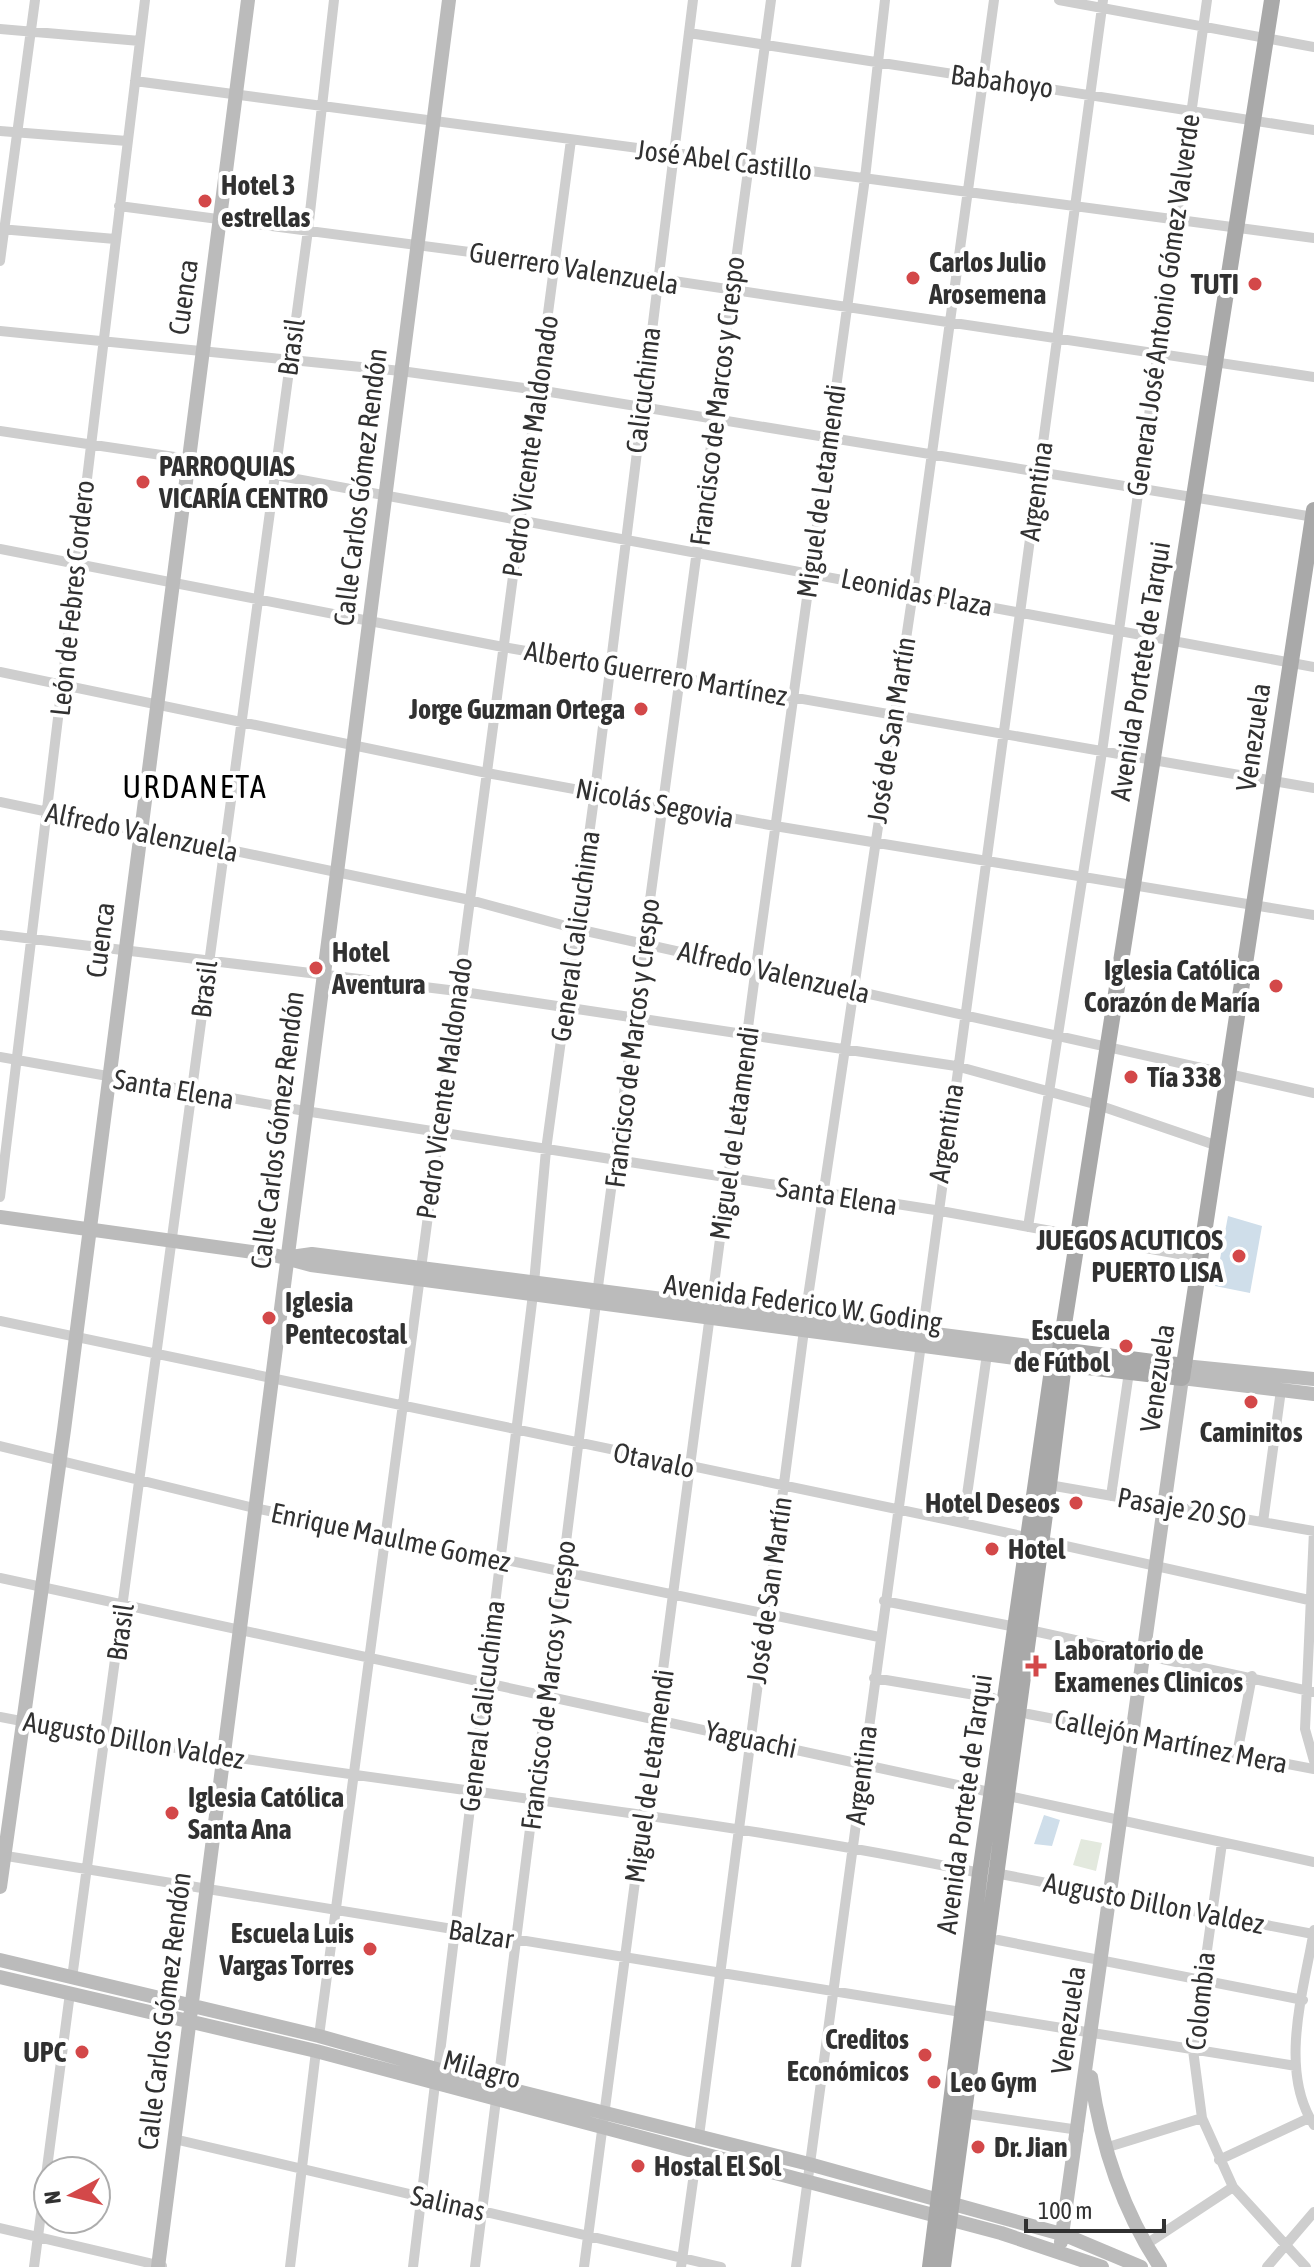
<svg xmlns="http://www.w3.org/2000/svg" width="1314" height="2267" font-family="'Asap Condensed',sans-serif">
	<style>
		.green { fill: #e3e9de }
		.water { fill: #cfdeea }
		.lines { fill: none; stroke-linecap: round; stroke-linejoin: round }
		.street { stroke: #cecece; stroke-width: 10 }
		.secondary { stroke: #bbb; stroke-width: 14 }
		.primary { stroke: #a9a9a9; stroke-width: 16 }
		.poi-dot { fill: #d34849; stroke: #fff; stroke-width: 3 }
		.labels { text-anchor: middle; dominant-baseline: central; stroke-width: 8; stroke-linejoin: round; paint-order: stroke }
		.street-label { font-size: 28px; fill: #313131; stroke: #fff }
		.poi-label { font-size: 28px; font-weight: bold; fill: #313131; stroke: #fff; text-anchor: start }
		.quarter-label { font-size: 32px; letter-spacing: 2px; fill: #000; stroke: #fff }
	</style>
	<rect width="100%" height="100%" fill="#fff"/>
	<path class="green" d="M 1081,1839 L 1102,1843 L 1096,1871 L 1073,1865 Z"/>
	<path class="water" d="M 1228,1216 L 1262,1226 L 1250,1293 L 1215,1286 Z
		M 1044,1815 L 1060,1820 L 1052,1846 L 1034,1844 Z"/>
	<g class="lines">
		<path class="street" d="M 1059,0 L 1314,47
			M 0,29 L 140,41
			M 689,33 L 1314,130
			M 135,81 L 1314,238
			M 0,131 L 127,141
			M 119,206 L 554,263 L 1314,377
			M 0,229 L 115,239
			M 0,261 L 35,0
			M 0,331 L 401,371 L 538,390 L 1314,517
			M 0,431 L 188,459 L 1314,667
			M 0,549 L 503,647 L 1314,788
			M 0,672 L 487,773 L 775,826 L 1314,915
			M 0,802 L 470,900 L 577,929 L 1314,1093
			M 0,935 L 457,991 L 956,1066 L 1098,1105 L 1218,1146
			M 0,1057 L 305,1111 L 935,1210 L 1201,1258
			M 0,1197 L 145,0
			M 1028,1227 L 1102,752 L 1207,0
			M 534,1283 L 546,1150 L 595,791 L 693,0
			M 805,1317 L 913,592 L 994,0
			M 0,1321 L 963,1523 L 1309,1600
			M 0,1446 L 254,1508 L 879,1637
			M 1049,1485 L 1314,1531
			M 1111,1496 L 1129,1372
			M 1263,1522 L 1281,1390
			M 963,1523 L 987,1354
			M 1314,1531 L 1305,1729 L 1314,1761
			M 0,1578 L 1314,1862
			M 884,1601 L 1016,1627
			M 1029,1630 L 1314,1692
			M 874,1678 L 993,1698
			M 1028,1714 L 1314,1769
			M 0,1717 C 325,1781 656,1805 980,1873
			M 1237,1754 L 1252,1676
			M 1222,1843 L 1193,2050 L 1202,2118 L 1233,2187 L 1306,2267
			M 0,1855 L 961,2012
			M 995,1873 L 1313,1934
			M 1314,1930 C 1304,1990 1278,2070 1314,2125
			M 998,1940 L 1303,2000
			M 72,1978 L 308,230 L 334,0
			M 976,2014 L 1296,2066
			M 319,2036 L 571,140
			M 438,2069 L 533,1294
			M 962,2113 L 1079,2130
			M 699,2136 L 804,1330
			M 174,2139 L 721,2267
			M 1105,2148 L 1202,2118
			M 1219,2160 L 1309,2118
			M 0,2228 L 162,2266
			M 1145,2245 L 1233,2187
			M 34,2267 L 70,1993
			M 290,2267 L 316,2051
			M 413,2267 L 435,2084
			M 475,2267 L 599,1279 L 771,0
			M 584,2267 L 756,967 L 865,178 L 885,0
			M 681,2267 L 697,2152
			M 796,2267 C 893,1511 999,756 1103,0
			M 1267,2267 L 1314,2212"/>
		<path class="secondary" d="M 0,1217 L 274,1255 L 311,1265 L 1053,1363
			M 291,1257 L 312,1254 L 1060,1350
			M 1184,1366 L 1314,1379
			M 0,1887 L 64,1430 L 248,0
			M 0,1960 L 319,2036 L 497,2086 L 809,2164 L 1065,2235 L 1141,2267
			M 0,1977 L 316,2051 L 1001,2233 L 1102,2267
			M 1091,2077 C 1101,2145 1122,2210 1160,2267
			M 1061,2242 L 1182,1378 L 1314,1394
			M 158,2267 L 449,0"/>
		<path class="primary" d="M 1060,1350 L 1184,1366
			M 1053,1363 L 1182,1378 L 1314,510
			M 930,2267 L 980,1873 L 1053,1363 L 1060,1350 L 1272,0
			M 943,2267 L 1049,1485 L 1064,1364 L 1062,1355"/>
	</g>
	<g class="poi-dot">
		<circle cx="205" cy="201" r="8"/>
		<circle cx="913" cy="278" r="8"/>
		<circle cx="1255" cy="284" r="8"/>
		<circle cx="143" cy="482" r="8"/>
		<circle cx="641" cy="709" r="8"/>
		<circle cx="316" cy="968" r="8"/>
		<circle cx="1276" cy="986" r="8"/>
		<circle cx="1131" cy="1077" r="8"/>
		<circle cx="1239" cy="1256" r="8"/>
		<circle cx="269" cy="1318" r="8"/>
		<circle cx="1126" cy="1346" r="8"/>
		<circle cx="1251" cy="1402" r="8"/>
		<circle cx="1076" cy="1503" r="8"/>
		<circle cx="992" cy="1549" r="8"/>
		<path d="M1032 1654h8v8h8v8h-8v8h-8v-8h-8v-8h8z"/>
		<circle cx="172" cy="1813" r="8"/>
		<circle cx="370" cy="1949" r="8"/>
		<circle cx="82" cy="2052" r="8"/>
		<circle cx="925" cy="2055" r="8"/>
		<circle cx="934" cy="2082" r="8"/>
		<circle cx="978" cy="2147" r="8"/>
		<circle cx="638" cy="2166" r="8"/>
	</g>
	<g class="labels">
		<g class="street-label">
			<text transform="translate(1002 81) rotate(8)">Babahoyo</text>
			<text transform="translate(724 160) rotate(7)">José Abel Castillo</text>
			<text transform="translate(574 268) rotate(9)">Guerrero Valenzuela</text>
			<text transform="translate(183 297) rotate(-82)">Cuenca</text>
			<text transform="translate(1163 305) rotate(-82)">General José Antonio Gómez Valverde</text>
			<text transform="translate(291 347) rotate(-82)">Brasil</text>
			<text transform="translate(643 390) rotate(-83)">Calicuchima</text>
			<text transform="translate(717 401) rotate(-83)">Francisco de Marcos y Crespo</text>
			<text transform="translate(530 446) rotate(-82)">Pedro Vicente Maldonado</text>
			<text transform="translate(360 487) rotate(-83)">Calle Carlos Gómez Rendón</text>
			<text transform="translate(821 491) rotate(-82)">Miguel de Letamendi</text>
			<text transform="translate(1036 491) rotate(-82)">Argentina</text>
			<text transform="translate(917 592) rotate(11)">Leonidas Plaza</text>
			<text transform="translate(72 598) rotate(-84)">León de Febres Cordero</text>
			<text transform="translate(1140 671) rotate(-81)">Avenida Portete de Tarqui</text>
			<text transform="translate(656 673) rotate(10)">Alberto Guerrero Martínez</text>
			<text transform="translate(891 730) rotate(-81)">José de San Martín</text>
			<text transform="translate(1253 737) rotate(-82)">Venezuela</text>
			<text transform="translate(655 803) rotate(11)">Nicolás Segovia</text>
			<text transform="translate(142 832) rotate(12)">Alfredo Valenzuela</text>
			<text transform="translate(575 936) rotate(-82)">General Calicuchima</text>
			<text transform="translate(100 940) rotate(-83)">Cuenca</text>
			<text transform="translate(774 972) rotate(13)">Alfredo Valenzuela</text>
			<text transform="translate(204 989) rotate(-83)">Brasil</text>
			<text transform="translate(632 1043) rotate(-83)">Francisco de Marcos y Crespo</text>
			<text transform="translate(444 1088) rotate(-82)">Pedro Vicente Maldonado</text>
			<text transform="translate(174 1089) rotate(10)">Santa Elena</text>
			<text transform="translate(277 1130) rotate(-83)">Calle Carlos Gómez Rendón</text>
			<text transform="translate(734 1133) rotate(-82)">Miguel de Letamendi</text>
			<text transform="translate(946 1133) rotate(-81)">Argentina</text>
			<text transform="translate(837 1196) rotate(9)">Santa Elena</text>
			<text transform="translate(803 1303) rotate(8)">Avenida Federico W. Goding</text>
			<text transform="translate(1157 1378) rotate(-82)">Venezuela</text>
			<text transform="translate(654 1460) rotate(12)">Otavalo</text>
			<text transform="translate(1182 1508) rotate(10)">Pasaje 20 SO</text>
			<text transform="translate(391 1537) rotate(12)">Enrique Maulme Gomez</text>
			<text transform="translate(769 1590) rotate(-82)">José de San Martín</text>
			<text transform="translate(120 1632) rotate(-82)">Brasil</text>
			<text transform="translate(548 1685) rotate(-83)">Francisco de Marcos y Crespo</text>
			<text transform="translate(482 1706) rotate(-83)">General Calicuchima</text>
			<text transform="translate(751 1739) rotate(12)">Yaguachi</text>
			<text transform="translate(134 1740) rotate(10)">Augusto Dillon Valdez</text>
			<text transform="translate(1171 1741) rotate(11)">Callejón Martínez Mera</text>
			<text transform="translate(861 1775) rotate(-83)">Argentina</text>
			<text transform="translate(649 1776) rotate(-82)">Miguel de Letamendi</text>
			<text transform="translate(964 1804) rotate(-82)">Avenida Portete de Tarqui</text>
			<text transform="translate(1154 1903) rotate(11)">Augusto Dillon Valdez</text>
			<text transform="translate(481 1934) rotate(9)">Balzar</text>
			<text transform="translate(1200 2001) rotate(-84)">Colombia</text>
			<text transform="translate(164 2011) rotate(-83)">Calle Carlos Gómez Rendón</text>
			<text transform="translate(1068 2020) rotate(-82)">Venezuela</text>
			<text transform="translate(482 2069) rotate(15)">Milagro</text>
			<text transform="translate(448 2203) rotate(13)">Salinas</text>
		</g>
		<g class="poi-label">
			<text x="221" y="185">Hotel 3<tspan x="221" dy="32">estrellas</tspan></text>
			<text x="929" y="262">Carlos Julio<tspan x="929" dy="32">Arosemena</tspan></text>
			<text x="1239" y="284" text-anchor="end">TUTI</text>
			<text x="159" y="466">PARROQUIAS<tspan x="159" dy="32">VICARÍA CENTRO</tspan></text>
			<text x="625" y="709" text-anchor="end">Jorge Guzman Ortega</text>
			<text x="332" y="952">Hotel<tspan x="332" dy="32">Aventura</tspan></text>
			<text x="1260" y="970" text-anchor="end">Iglesia Católica<tspan x="1260" dy="32">Corazón de María</tspan></text>
			<text x="1147" y="1077">Tía 338</text>
			<text x="1223" y="1240" text-anchor="end">JUEGOS ACUTICOS<tspan x="1223" dy="32">PUERTO LISA</tspan></text>
			<text x="285" y="1302">Iglesia<tspan x="285" dy="32">Pentecostal</tspan></text>
			<text x="1110" y="1330" text-anchor="end">Escuela<tspan x="1110" dy="32">de Fútbol</tspan></text>
			<text x="1251" y="1432" text-anchor="middle">Caminitos</text>
			<text x="1060" y="1503" text-anchor="end">Hotel Deseos</text>
			<text x="1008" y="1549">Hotel</text>
			<text x="1054" y="1650">Laboratorio de<tspan x="1054" dy="32">Examenes Clinicos</tspan></text>
			<text x="188" y="1797">Iglesia Católica<tspan x="188" dy="32">Santa Ana</tspan></text>
			<text x="354" y="1933" text-anchor="end">Escuela Luis<tspan x="354" dy="32">Vargas Torres</tspan></text>
			<text x="909" y="2039" text-anchor="end">Creditos<tspan x="909" dy="32">Económicos</tspan></text>
			<text x="66" y="2052" text-anchor="end">UPC</text>
			<text x="950" y="2082">Leo Gym</text>
			<text x="994" y="2147">Dr. Jian</text>
			<text x="654" y="2166">Hostal El Sol</text>
		</g>
		<g class="quarter-label">
			<text x="195" y="786">URDANETA</text>
		</g>
	</g>
	<g transform="translate(72 2195) rotate(263)"><circle r="38" fill="#ffffff" stroke="#adadad" stroke-width="2"/>
	<path d="M0-6L14 30L0 20L-14 30Z" fill="#d34849"/>
	<text y="-12" font-size="22" font-weight="bold" text-anchor="middle" fill="#313131">N</text>
	</g>
	<path d="M1026 2219v12h138v-12" fill="none" stroke="#313131" stroke-width="4"/>
	<text x="1038" y="2219" font-size="24" fill="#313131" stroke="#ffffff" stroke-width="6" paint-order="stroke">100 m</text>
</svg>
